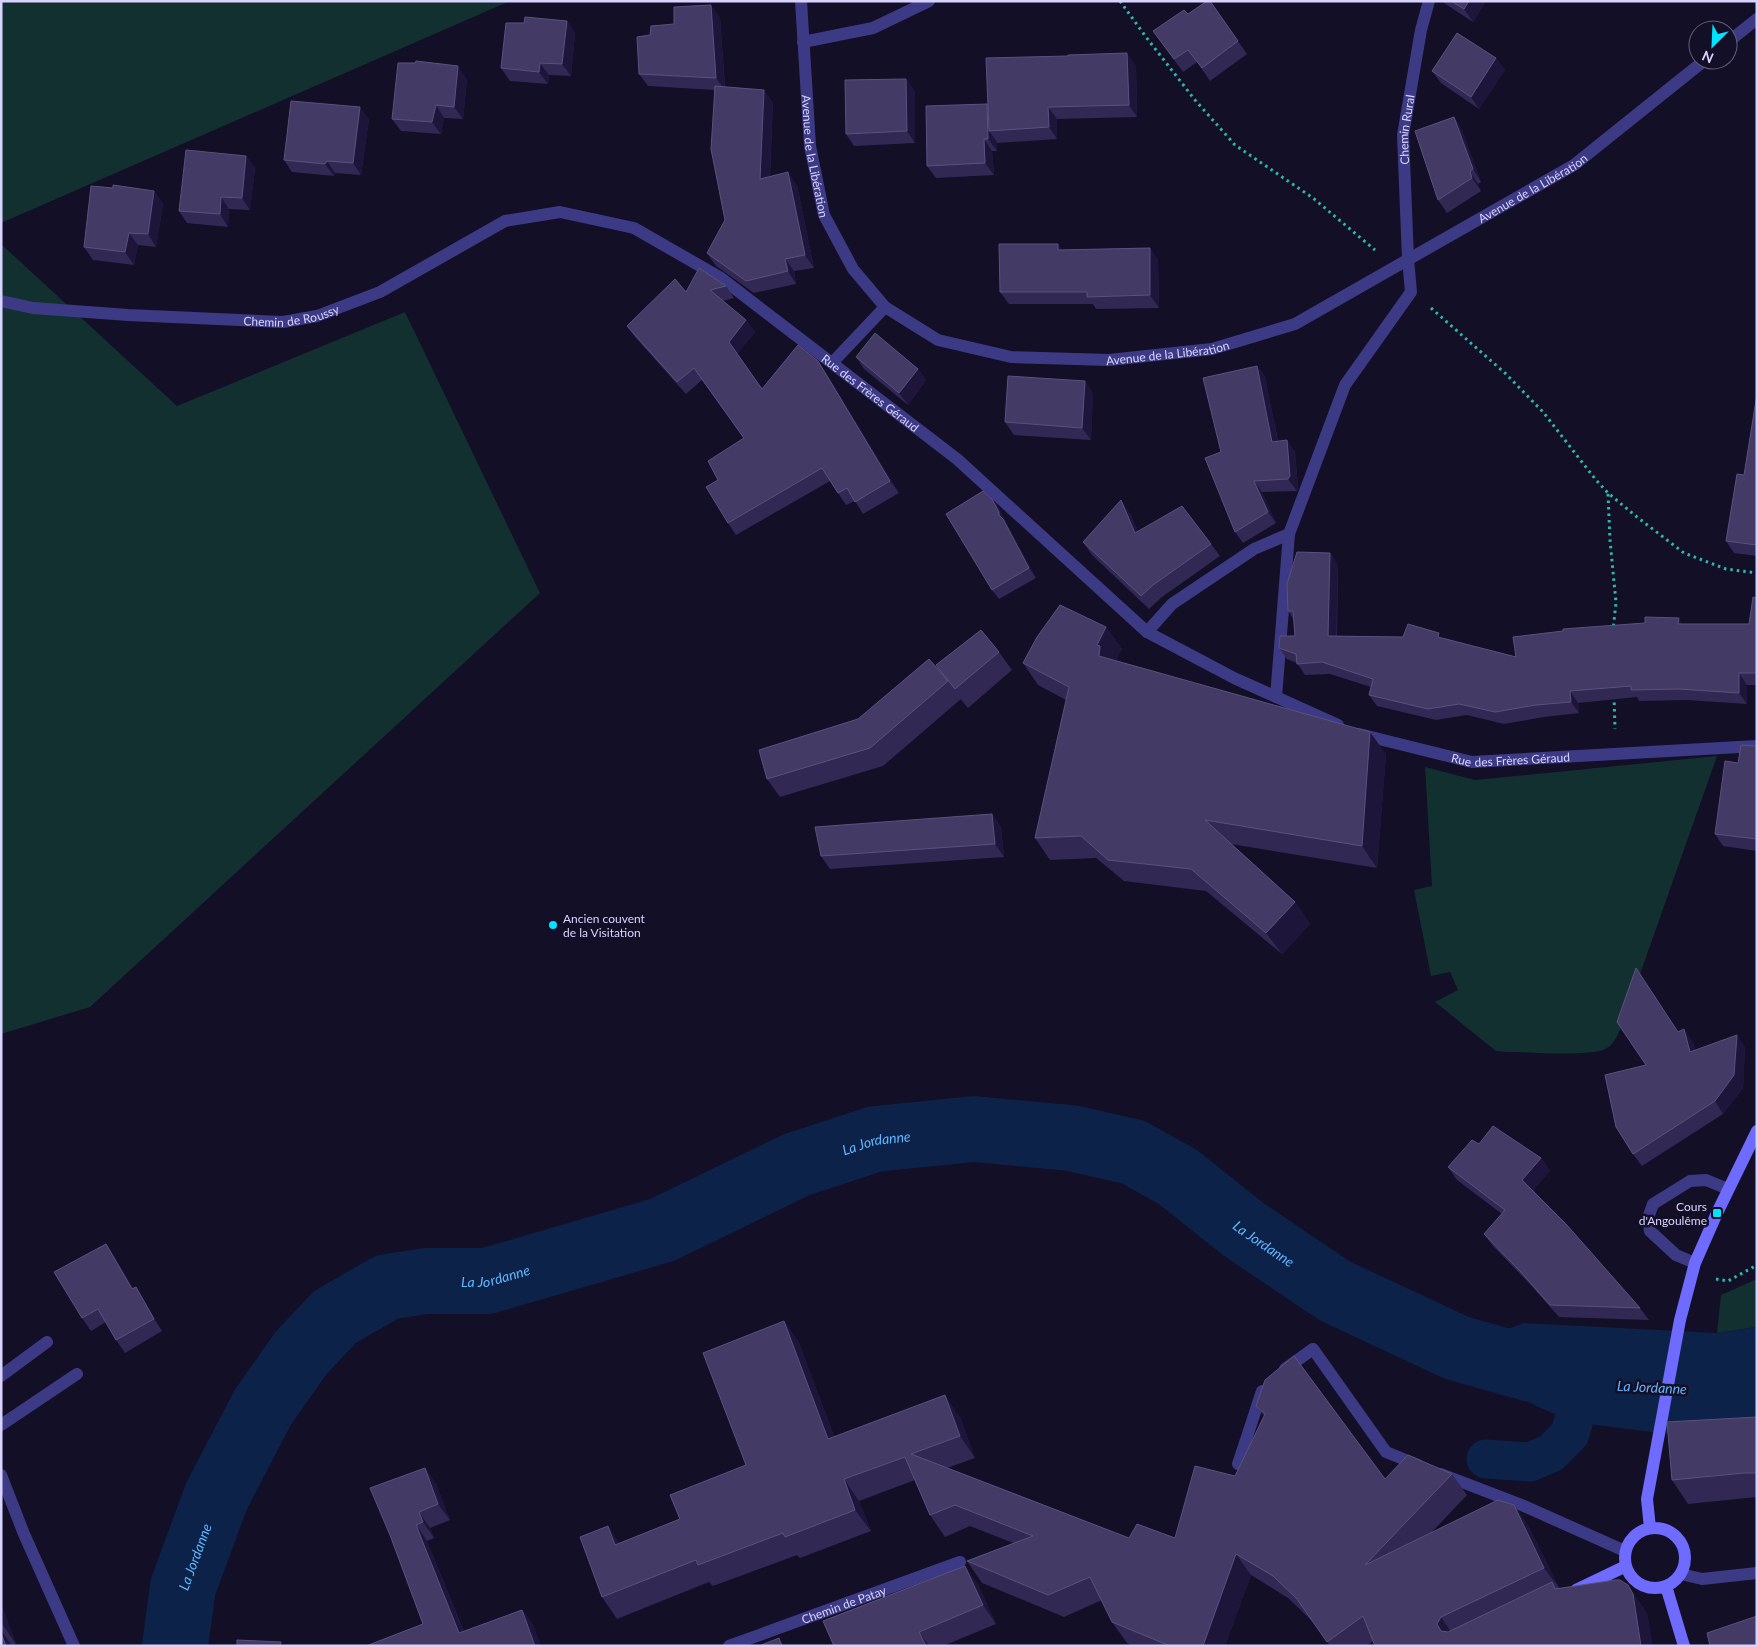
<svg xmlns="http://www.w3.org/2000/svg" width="1758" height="1647" font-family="Lato,sans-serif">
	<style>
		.green { fill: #12302f }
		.water { fill: #0c2248 }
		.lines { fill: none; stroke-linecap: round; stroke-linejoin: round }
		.canal { stroke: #0c2248; stroke-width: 39 }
		.river { stroke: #0c2248; stroke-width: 66 }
		.path { stroke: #2fb8b0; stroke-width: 3; stroke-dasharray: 2.5 4; stroke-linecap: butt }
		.service { stroke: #3d3a85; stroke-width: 12 }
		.minor { stroke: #3d3a85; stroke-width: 12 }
		.tertiary { stroke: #3d3a85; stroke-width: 12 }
		.secondary { stroke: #6f6bff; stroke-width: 12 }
		.wall { fill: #312854 }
		.shaded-wall { fill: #1d163a }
		.building { fill: #433a66; stroke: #5a527e }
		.poi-dot { fill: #00e5ff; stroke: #130f26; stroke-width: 2 }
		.labels { text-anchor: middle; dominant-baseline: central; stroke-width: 5; stroke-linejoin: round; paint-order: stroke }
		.street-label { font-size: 12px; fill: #d9d4ff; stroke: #130f26 }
		.poi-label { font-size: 12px; fill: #d9d4ff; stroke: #130f26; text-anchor: start }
		.water-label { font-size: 14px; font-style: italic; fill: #62b6ff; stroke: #130f26 }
	</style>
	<rect width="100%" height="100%" fill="#130f26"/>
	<path class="green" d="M 1,1 L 510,1 L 1,223 Z
		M 1,244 L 177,406 L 405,312 L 540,593 L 90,1007 L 1,1034 Z
		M 1717,756 L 1621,1028 C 1617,1036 1614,1045 1605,1049 C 1589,1057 1529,1052 1508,1052 L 1496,1051 L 1435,1002 L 1458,990 L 1450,972 L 1431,976 L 1414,890 L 1432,886 L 1425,767 L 1475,780 Z
		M 1757,1279 L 1757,1327 L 1717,1333 L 1721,1295 Z"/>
	<path class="water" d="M 1524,1323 L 1717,1333 L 1757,1327 L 1757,1432 L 1691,1437 L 1573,1422 L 1536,1406 L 1457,1348 Z"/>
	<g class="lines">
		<path class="canal" d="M 1486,1459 L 1530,1462 L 1551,1453 L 1570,1434 L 1584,1383"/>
		<path class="river" id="s1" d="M 175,1646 L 183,1587 L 217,1495 L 263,1407 L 301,1353 L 335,1317 L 387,1287 L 426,1281 L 487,1281 L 662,1230 L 796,1165 L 875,1139 L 974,1129 L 1071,1138 L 1133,1152 L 1178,1177 L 1243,1229 L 1335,1291 L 1457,1348 L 1546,1373"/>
		<path class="path" d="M 1120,1 L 1146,37 L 1195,100 L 1235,145 L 1313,198 L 1375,250
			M 1431,308 L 1506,374 L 1543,412 L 1596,480 L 1608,493 L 1637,517 L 1684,553 L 1726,569 L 1757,573
			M 1608,494 L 1610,540 L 1616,603 L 1613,630
			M 1614,696 L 1615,729
			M 1716,1279 L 1728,1281 L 1757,1265"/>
		<path class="service" d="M 1695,1263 L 1676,1255 L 1650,1231 L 1648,1218 L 1653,1204 L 1690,1181 L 1706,1180 L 1728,1189
			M 1285,1369 L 1313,1349 L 1386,1452 L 1418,1465
			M 1,1376 L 47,1342
			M 1,1425 L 77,1374
			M 1238,1464 L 1262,1391
			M 1441,1474 L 1524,1506 L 1625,1551
			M 1,1475 L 24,1534 L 74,1646"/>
		<g class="minor">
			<path d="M 803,42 L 873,28 L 929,1"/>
			<path id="s2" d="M 1,301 L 33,308 L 128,315 L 283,322 L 317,316 L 380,292 L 505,221 L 560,212 L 634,228 L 721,278 L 957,459 L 1147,632 L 1234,678 L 1338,725"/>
			<path d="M 832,363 L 885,307"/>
			<path id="s3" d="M 1289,534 L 1345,385 L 1411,292 L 1408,259 L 1403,135 L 1421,30 L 1429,1"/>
			<path d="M 1147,632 L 1172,604 L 1254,549 L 1289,534 L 1276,697"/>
			<path id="s4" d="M 1359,734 L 1472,762 L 1757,746"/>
			<path d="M 1681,1574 L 1702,1579 L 1757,1573"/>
			<path id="s5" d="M 729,1646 L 960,1562"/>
		</g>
		<g class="tertiary">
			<path id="s6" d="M 801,1 L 810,146 L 824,215 L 853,269 L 885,307 L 938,340 L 1011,357 L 1109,360 L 1212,349 L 1295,324 L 1574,165 L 1705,60"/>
			<path d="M 1728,42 L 1757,19"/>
		</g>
		<path class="secondary" d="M1625 1558a30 30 0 1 1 60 0a30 30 0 1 1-60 0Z
			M 1650,1528 L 1647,1499 L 1680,1320 L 1695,1263 L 1717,1213 L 1757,1131
			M 1666,1586 L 1684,1646
			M 1576,1590 L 1626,1566"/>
	</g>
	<path class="wall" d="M 1210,1 L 1247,54 L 1210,81 L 1197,62 L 1183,72 L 1153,31 L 1188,14 Z
		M 1442,1 L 1486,1 L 1473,22 L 1444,3 Z
		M 720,17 L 725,87 L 773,102 L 770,177 L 797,185 L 814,268 L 794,271 L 796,284 L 754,293 L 716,266 L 707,253 L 725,220 L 715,90 L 648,86 L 639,74 L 650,35 Z
		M 567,21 L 575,33 L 571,76 L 549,75 L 548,84 L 510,81 L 501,68 L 524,23 Z
		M 1068,56 L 1136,66 L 1137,117 L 1057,119 L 1057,139 L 997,143 L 997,142 L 997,151 L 992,151 L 994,175 L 936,178 L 927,166 L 987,104 Z
		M 1496,58 L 1505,70 L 1479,109 L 1441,83 L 1432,71 Z
		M 467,79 L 463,119 L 444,118 L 441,134 L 401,131 L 392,119 Z
		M 906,79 L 915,92 L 915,143 L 854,146 L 846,134 Z
		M 1454,117 L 1462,130 L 1481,182 L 1478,184 L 1481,191 L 1447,213 L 1438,200 Z
		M 369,119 L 361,175 L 335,173 L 334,176 L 292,172 L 284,160 Z
		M 246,156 L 255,168 L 250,210 L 229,209 L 228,227 L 187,223 L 179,211 Z
		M 154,191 L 163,204 L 156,247 L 138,245 L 134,265 L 93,260 L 84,247 Z
		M 1150,248 L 1158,260 L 1159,308 L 1096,309 L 1093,304 L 1009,304 L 1000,292 L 1063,250 Z
		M 726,286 L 734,298 L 723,301 L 746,320 L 755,332 L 737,354 L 762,389 L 818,361 L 826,373 L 899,493 L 863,514 L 855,501 L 846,505 L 830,481 L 736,535 L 728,523 L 718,480 L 744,439 L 702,380 L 686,394 L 635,337 L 627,326 L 686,292 Z
		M 856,357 L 918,369 L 926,380 L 908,405 L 864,369 Z
		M 1257,366 L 1265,377 L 1278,441 L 1287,440 L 1295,452 L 1298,487 L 1297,491 L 1262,492 L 1276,523 L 1243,543 L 1235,532 L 1221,452 Z
		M 1093,393 L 1091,440 L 1014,435 L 1005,422 Z
		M 1757,394 L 1757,556 L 1734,553 L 1726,541 L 1744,475 Z
		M 992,499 L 999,508 L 1006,522 L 1006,523 L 1009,528 L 1036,578 L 999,599 L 992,590 Z
		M 1130,513 L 1138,531 L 1211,544 L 1220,556 L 1162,597 L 1149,609 L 1092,555 L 1083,542 Z
		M 1330,553 L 1338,565 L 1337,636 L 1443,639 L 1516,657 L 1683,624 L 1749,624 L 1757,598 L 1757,685 L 1747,685 L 1747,704 L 1687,700 L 1639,701 L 1637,697 L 1578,703 L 1579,713 L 1544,717 L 1504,724 L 1467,715 L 1436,720 L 1377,706 L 1369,695 L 1371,687 L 1330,674 L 1305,675 L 1297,663 L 1287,659 L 1279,648 L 1295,636 L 1294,620 L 1288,611 Z
		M 1106,627 L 1122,649 L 1115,661 L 1386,754 L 1377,868 L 1231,844 L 1295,902 L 1310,924 L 1282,954 L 1206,891 L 1124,881 L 1096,858 L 1050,860 L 1035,838 L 1066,700 L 1038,685 L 1023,663 Z
		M 999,652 L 1012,670 L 968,708 L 958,696 L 961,699 L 883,766 L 780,797 L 767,779 L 858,719 L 942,675 L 936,665 Z
		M 1757,746 L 1757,851 L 1723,846 L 1715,834 L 1738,763 Z
		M 992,814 L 1001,827 L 1004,857 L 830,869 L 821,856 Z
		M 1636,968 L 1678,1032 L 1693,1042 L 1695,1050 L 1745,1047 L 1743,1088 L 1723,1114 L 1642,1166 L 1633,1154 L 1646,1065 Z
		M 1479,1144 L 1541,1158 L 1550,1171 L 1533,1190 L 1640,1308 L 1649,1320 L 1559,1317 L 1528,1282 L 1493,1246 L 1484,1234 L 1502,1214 L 1457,1180 L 1448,1167 Z
		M 106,1244 L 114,1256 L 133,1288 L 144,1300 L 162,1331 L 125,1353 L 116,1340 L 106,1322 L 91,1331 L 82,1318 Z
		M 784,1321 L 799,1343 L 834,1436 L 960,1417 L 975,1458 L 947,1468 L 1129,1538 L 1175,1538 L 1235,1476 L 1264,1416 L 1256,1406 L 1385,1479 L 1452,1474 L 1467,1495 L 1431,1533 L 1514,1505 L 1529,1527 L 1559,1588 L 1643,1607 L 1648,1616 L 1373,1641 L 1367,1646 L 1330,1646 L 1312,1621 L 1288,1598 L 1251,1575 L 1225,1646 L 1133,1646 L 1127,1643 L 1112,1622 L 1102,1600 L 1064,1617 L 982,1583 L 967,1561 L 1013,1543 L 970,1526 L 945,1537 L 930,1515 L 915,1480 L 859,1501 L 871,1531 L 800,1558 L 797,1555 L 713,1586 L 709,1582 L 617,1619 L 602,1597 L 619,1543 L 680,1519 L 746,1465 Z
		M 1757,1417 L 1757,1497 L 1688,1504 L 1672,1480 Z
		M 425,1468 L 436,1484 L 450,1520 L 430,1528 L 434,1538 L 427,1541 L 464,1632 L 522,1610 L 534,1626 L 366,1646 L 423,1624 L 390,1535 Z
		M 978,1584 L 996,1624 L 943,1646 L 834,1646 Z
		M 1,1604 L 16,1644 L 12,1645 L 1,1646 Z"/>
	<path class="shaded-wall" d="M 1469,1 L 1486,1 L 1473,22 L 1464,9 Z
		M 711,5 L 720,17 L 725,90 L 716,78 Z
		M 567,21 L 575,33 L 571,76 L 562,64 Z
		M 1127,53 L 1136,66 L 1137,117 L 1129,105 Z
		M 1496,58 L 1505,70 L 1479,109 L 1471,97 Z
		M 540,63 L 549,75 L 548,84 L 539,72 Z
		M 458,66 L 467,79 L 463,119 L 454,107 Z
		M 906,79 L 915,92 L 915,143 L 907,131 Z
		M 764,90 L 773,102 L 769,192 L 760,179 Z
		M 987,104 L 989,131 L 997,142 L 997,151 L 988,139 Z
		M 436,105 L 444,118 L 441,134 L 432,122 Z
		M 360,107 L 369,119 L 361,175 L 353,163 Z
		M 1048,107 L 1057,119 L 1057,139 L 1049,127 Z
		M 1454,117 L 1462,130 L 1481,182 L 1473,169 Z
		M 984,139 L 992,151 L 994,175 L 985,163 Z
		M 246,156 L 255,168 L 250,210 L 242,198 Z
		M 327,161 L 335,173 L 334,176 L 325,164 Z
		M 1470,171 L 1478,184 L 1481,191 L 1472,178 Z
		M 788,172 L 797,185 L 814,268 L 805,255 Z
		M 154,191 L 163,204 L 156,247 L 148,234 Z
		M 221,197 L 229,209 L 228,227 L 220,214 Z
		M 129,233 L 138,245 L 134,265 L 125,252 Z
		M 1058,244 L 1067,256 L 1058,250 Z
		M 1150,248 L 1158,260 L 1159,308 L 1150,295 Z
		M 785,259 L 794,271 L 796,284 L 788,271 Z
		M 746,320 L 755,332 L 737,354 L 729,342 Z
		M 818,361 L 826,373 L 899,493 L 890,481 Z
		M 1257,366 L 1265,377 L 1280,453 L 1272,442 Z
		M 918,369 L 926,380 L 908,405 L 899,393 Z
		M 1085,381 L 1093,393 L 1091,440 L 1082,428 Z
		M 1287,440 L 1295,452 L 1298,487 L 1297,491 L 1288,479 Z
		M 1254,481 L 1262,492 L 1276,523 L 1268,512 Z
		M 992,499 L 999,508 L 1006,522 L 1006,523 L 1009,528 L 1036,578 L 1029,568 L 999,515 Z
		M 1121,500 L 1130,513 L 1144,545 L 1135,533 Z
		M 1330,553 L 1338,565 L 1336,648 L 1328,636 Z
		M 1679,618 L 1687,630 L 1678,624 Z
		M 1106,627 L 1122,649 L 1114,665 L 1099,656 L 1097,645 Z
		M 1739,673 L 1747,685 L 1747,704 L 1739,693 Z
		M 1570,691 L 1578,703 L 1579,713 L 1571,702 Z
		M 1370,732 L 1386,754 L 1377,868 L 1362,846 Z
		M 992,814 L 1001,827 L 1004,857 L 995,844 Z
		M 1295,902 L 1310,924 L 1282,954 L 1266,933 Z
		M 1684,1029 L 1693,1042 L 1699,1065 L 1690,1052 Z
		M 1737,1035 L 1745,1047 L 1743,1088 L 1723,1114 L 1715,1101 Z
		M 1541,1158 L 1550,1171 L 1531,1192 L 1522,1180 Z
		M 106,1244 L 114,1256 L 140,1301 L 132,1289 Z
		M 136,1287 L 144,1300 L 162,1331 L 154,1319 Z
		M 784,1321 L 799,1343 L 843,1460 L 828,1439 Z
		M 945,1395 L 960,1417 L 975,1458 L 960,1436 Z
		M 425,1468 L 436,1484 L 450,1520 L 438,1504 Z
		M 844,1479 L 859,1501 L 871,1531 L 855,1510 Z
		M 1514,1505 L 1529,1527 L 1560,1589 L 1544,1568 Z
		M 419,1512 L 430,1528 L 434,1538 L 423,1522 Z
		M 416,1525 L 427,1541 L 469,1646 L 459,1633 Z
		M 608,1526 L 623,1548 L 615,1545 Z
		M 1236,1554 L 1251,1575 L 1225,1646 L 1203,1646 Z
		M 965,1566 L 978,1584 L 996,1624 L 983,1605 Z
		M 1628,1585 L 1643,1607 L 1648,1616 L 1653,1646 L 1641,1646 Z
		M 1,1604 L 16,1644 L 3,1625 L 1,1620 Z
		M 522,1610 L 534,1626 L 541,1646 L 535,1646 Z
		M 1441,1617 L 1456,1639 L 1441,1631 L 1437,1624 Z
		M 1,1630 L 12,1646 L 6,1646 L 1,1633 Z
		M 919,1632 L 929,1646 L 926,1646 Z
		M 779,1638 L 784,1646 L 782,1646 Z"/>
	<path class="building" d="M 1207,1 L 1210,1 L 1238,41 L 1202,68 L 1188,50 L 1174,59 L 1153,31 L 1184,10 L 1188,14 Z
		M 1451,1 L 1469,1 L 1464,9 Z
		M 711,5 L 716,78 L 639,74 L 637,37 L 650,35 L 651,26 L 674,24 L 674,7 Z
		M 525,17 L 567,21 L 562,64 L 540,63 L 539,72 L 501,68 L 506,23 L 524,23 Z
		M 1457,33 L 1496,58 L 1471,97 L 1432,71 Z
		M 1127,53 L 1129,105 L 1048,107 L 1049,127 L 989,131 L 986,58 L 1068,56 L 1068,55 Z
		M 416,61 L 458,66 L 454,107 L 436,105 L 432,122 L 392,119 L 398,63 L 415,63 Z
		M 906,79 L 907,131 L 846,134 L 845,80 Z
		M 715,86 L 764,90 L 760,179 L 788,172 L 805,255 L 785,259 L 788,271 L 746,281 L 707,253 L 725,220 L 711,149 Z
		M 291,101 L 360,107 L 353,163 L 327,161 L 325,164 L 284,160 Z
		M 987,104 L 988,139 L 984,139 L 985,163 L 927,166 L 926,106 Z
		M 1454,117 L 1473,169 L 1470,171 L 1472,178 L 1438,200 L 1415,131 Z
		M 186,150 L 246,156 L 242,198 L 221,197 L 220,214 L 179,211 Z
		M 113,185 L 154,191 L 148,234 L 129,233 L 125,252 L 84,247 L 91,186 L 113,188 Z
		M 999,244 L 1058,244 L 1058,250 L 1150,248 L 1150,295 L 1087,297 L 1087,292 L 1000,292 Z
		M 699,268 L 726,286 L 710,290 L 746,320 L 729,342 L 762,389 L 798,345 L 818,361 L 890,481 L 855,502 L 847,488 L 838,493 L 822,468 L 728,523 L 706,487 L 718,480 L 708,461 L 744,438 L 694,368 L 677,382 L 627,326 L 675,279 L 686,292 Z
		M 875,333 L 918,369 L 899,393 L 856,357 Z
		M 1257,366 L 1272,442 L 1287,440 L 1290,476 L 1288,479 L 1254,481 L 1268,512 L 1235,532 L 1205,458 L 1221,452 L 1203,378 Z
		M 1008,376 L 1085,381 L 1082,428 L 1005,422 Z
		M 1757,394 L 1757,545 L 1726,541 L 1737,474 L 1744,475 Z
		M 983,491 L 992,499 L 999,512 L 999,515 L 1003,519 L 1029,568 L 992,590 L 946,514 Z
		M 1121,500 L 1135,533 L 1182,506 L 1211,544 L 1153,585 L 1141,596 L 1083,542 Z
		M 1297,552 L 1330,553 L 1328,636 L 1403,637 L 1408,624 L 1439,633 L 1438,637 L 1516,657 L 1513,637 L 1563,631 L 1563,629 L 1645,623 L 1645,617 L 1679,618 L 1678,624 L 1749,624 L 1753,597 L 1757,598 L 1757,673 L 1739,673 L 1739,693 L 1679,689 L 1631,690 L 1631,686 L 1570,691 L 1571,702 L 1536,705 L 1495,712 L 1459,704 L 1428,709 L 1369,695 L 1373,679 L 1322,662 L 1297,664 L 1296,654 L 1279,648 L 1280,636 L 1295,636 L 1293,611 L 1288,611 L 1287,584 Z
		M 1060,605 L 1106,627 L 1097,645 L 1100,646 L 1099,656 L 1370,732 L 1362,846 L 1205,820 L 1295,902 L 1266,933 L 1191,869 L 1108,860 L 1081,836 L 1035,838 L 1069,687 L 1023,663 L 1037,637 Z
		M 981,630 L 999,652 L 955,689 L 936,665 Z
		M 929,659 L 948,681 L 870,748 L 767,779 L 759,750 L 858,719 Z
		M 1741,745 L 1757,746 L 1757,839 L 1715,834 L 1725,761 L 1738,763 Z
		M 992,814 L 995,844 L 821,856 L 815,827 Z
		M 1636,968 L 1678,1032 L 1684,1029 L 1690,1052 L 1737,1035 L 1734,1075 L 1715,1101 L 1633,1154 L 1616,1127 L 1605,1075 L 1646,1065 L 1617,1022 Z
		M 1493,1126 L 1541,1158 L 1522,1180 L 1566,1224 L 1640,1308 L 1550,1305 L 1519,1270 L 1484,1234 L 1505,1210 L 1448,1167 L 1472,1140 L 1479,1144 Z
		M 106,1244 L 132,1289 L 136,1287 L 154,1319 L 116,1340 L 98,1309 L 82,1318 L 54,1272 Z
		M 784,1321 L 828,1439 L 945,1395 L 960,1436 L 911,1454 L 1129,1538 L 1137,1524 L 1175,1538 L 1195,1466 L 1235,1476 L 1265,1414 L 1256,1406 L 1265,1380 L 1294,1356 L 1385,1479 L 1408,1455 L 1452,1474 L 1365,1565 L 1498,1500 L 1514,1505 L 1544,1568 L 1441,1617 L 1437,1624 L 1441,1631 L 1448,1632 L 1552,1582 L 1555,1589 L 1615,1580 L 1620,1580 L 1628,1585 L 1633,1594 L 1641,1646 L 1375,1646 L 1363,1616 L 1327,1642 L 1297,1599 L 1273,1576 L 1236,1554 L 1203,1646 L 1170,1646 L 1112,1622 L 1090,1577 L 1048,1595 L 967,1561 L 1033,1536 L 955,1505 L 930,1515 L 905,1457 L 844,1479 L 855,1510 L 785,1537 L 783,1533 L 698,1565 L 696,1560 L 602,1597 L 580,1537 L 608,1526 L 615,1545 L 680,1519 L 670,1495 L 746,1465 L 703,1353 Z
		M 1757,1417 L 1757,1473 L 1744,1473 L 1672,1480 L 1667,1422 Z
		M 425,1468 L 438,1504 L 419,1512 L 423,1522 L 416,1525 L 459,1633 L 522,1610 L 535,1646 L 366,1646 L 423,1624 L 390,1535 L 370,1488 Z
		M 965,1566 L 983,1605 L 919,1632 L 926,1646 L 834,1646 L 823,1621 Z
		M 1757,1616 L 1757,1646 L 1710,1646 L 1707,1633 Z
		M 1,1633 L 6,1646 L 1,1646 Z
		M 779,1638 L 782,1646 L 759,1646 Z
		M 237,1640 L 281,1642 L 280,1646 L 237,1646 Z"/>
	<g class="poi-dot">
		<circle cx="553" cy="925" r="5"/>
		<rect x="1712" y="1208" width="10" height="10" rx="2.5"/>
	</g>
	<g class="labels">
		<g class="street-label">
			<text stroke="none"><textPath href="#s3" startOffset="436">Chemin Rural</textPath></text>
			<text stroke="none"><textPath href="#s6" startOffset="156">Avenue de la Libération</textPath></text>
			<text stroke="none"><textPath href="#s6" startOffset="1026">Avenue de la Libération</textPath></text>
			<text stroke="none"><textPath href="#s2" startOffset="292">Chemin de Roussy</textPath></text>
			<text stroke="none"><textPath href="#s6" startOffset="621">Avenue de la Libération</textPath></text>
			<text stroke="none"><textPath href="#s2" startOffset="949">Rue des Frères Géraud</textPath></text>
			<text stroke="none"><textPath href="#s4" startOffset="155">Rue des Frères Géraud</textPath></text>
			<text stroke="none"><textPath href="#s5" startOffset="122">Chemin de Patay</textPath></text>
		</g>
		<g class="poi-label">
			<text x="563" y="918">Ancien couvent<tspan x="563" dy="14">de la Visitation</tspan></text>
			<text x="1707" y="1206" text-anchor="end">Cours<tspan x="1707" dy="14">d'Angoulême</tspan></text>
		</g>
		<g class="water-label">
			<text stroke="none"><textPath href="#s1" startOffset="948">La Jordanne</textPath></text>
			<text stroke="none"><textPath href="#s1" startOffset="1368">La Jordanne</textPath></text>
			<text stroke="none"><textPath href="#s1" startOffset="542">La Jordanne</textPath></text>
			<text transform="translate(1652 1387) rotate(3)">La Jordanne</text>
			<text stroke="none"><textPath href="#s1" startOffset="92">La Jordanne</textPath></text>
		</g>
	</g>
	<rect width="1758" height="1647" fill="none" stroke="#d9d4ff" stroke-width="5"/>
	<g transform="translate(1713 45) rotate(204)"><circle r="24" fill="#130f26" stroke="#625e7d"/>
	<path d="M0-4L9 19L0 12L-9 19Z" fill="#00e5ff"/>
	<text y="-8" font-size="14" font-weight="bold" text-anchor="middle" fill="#d9d4ff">N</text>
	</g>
</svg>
